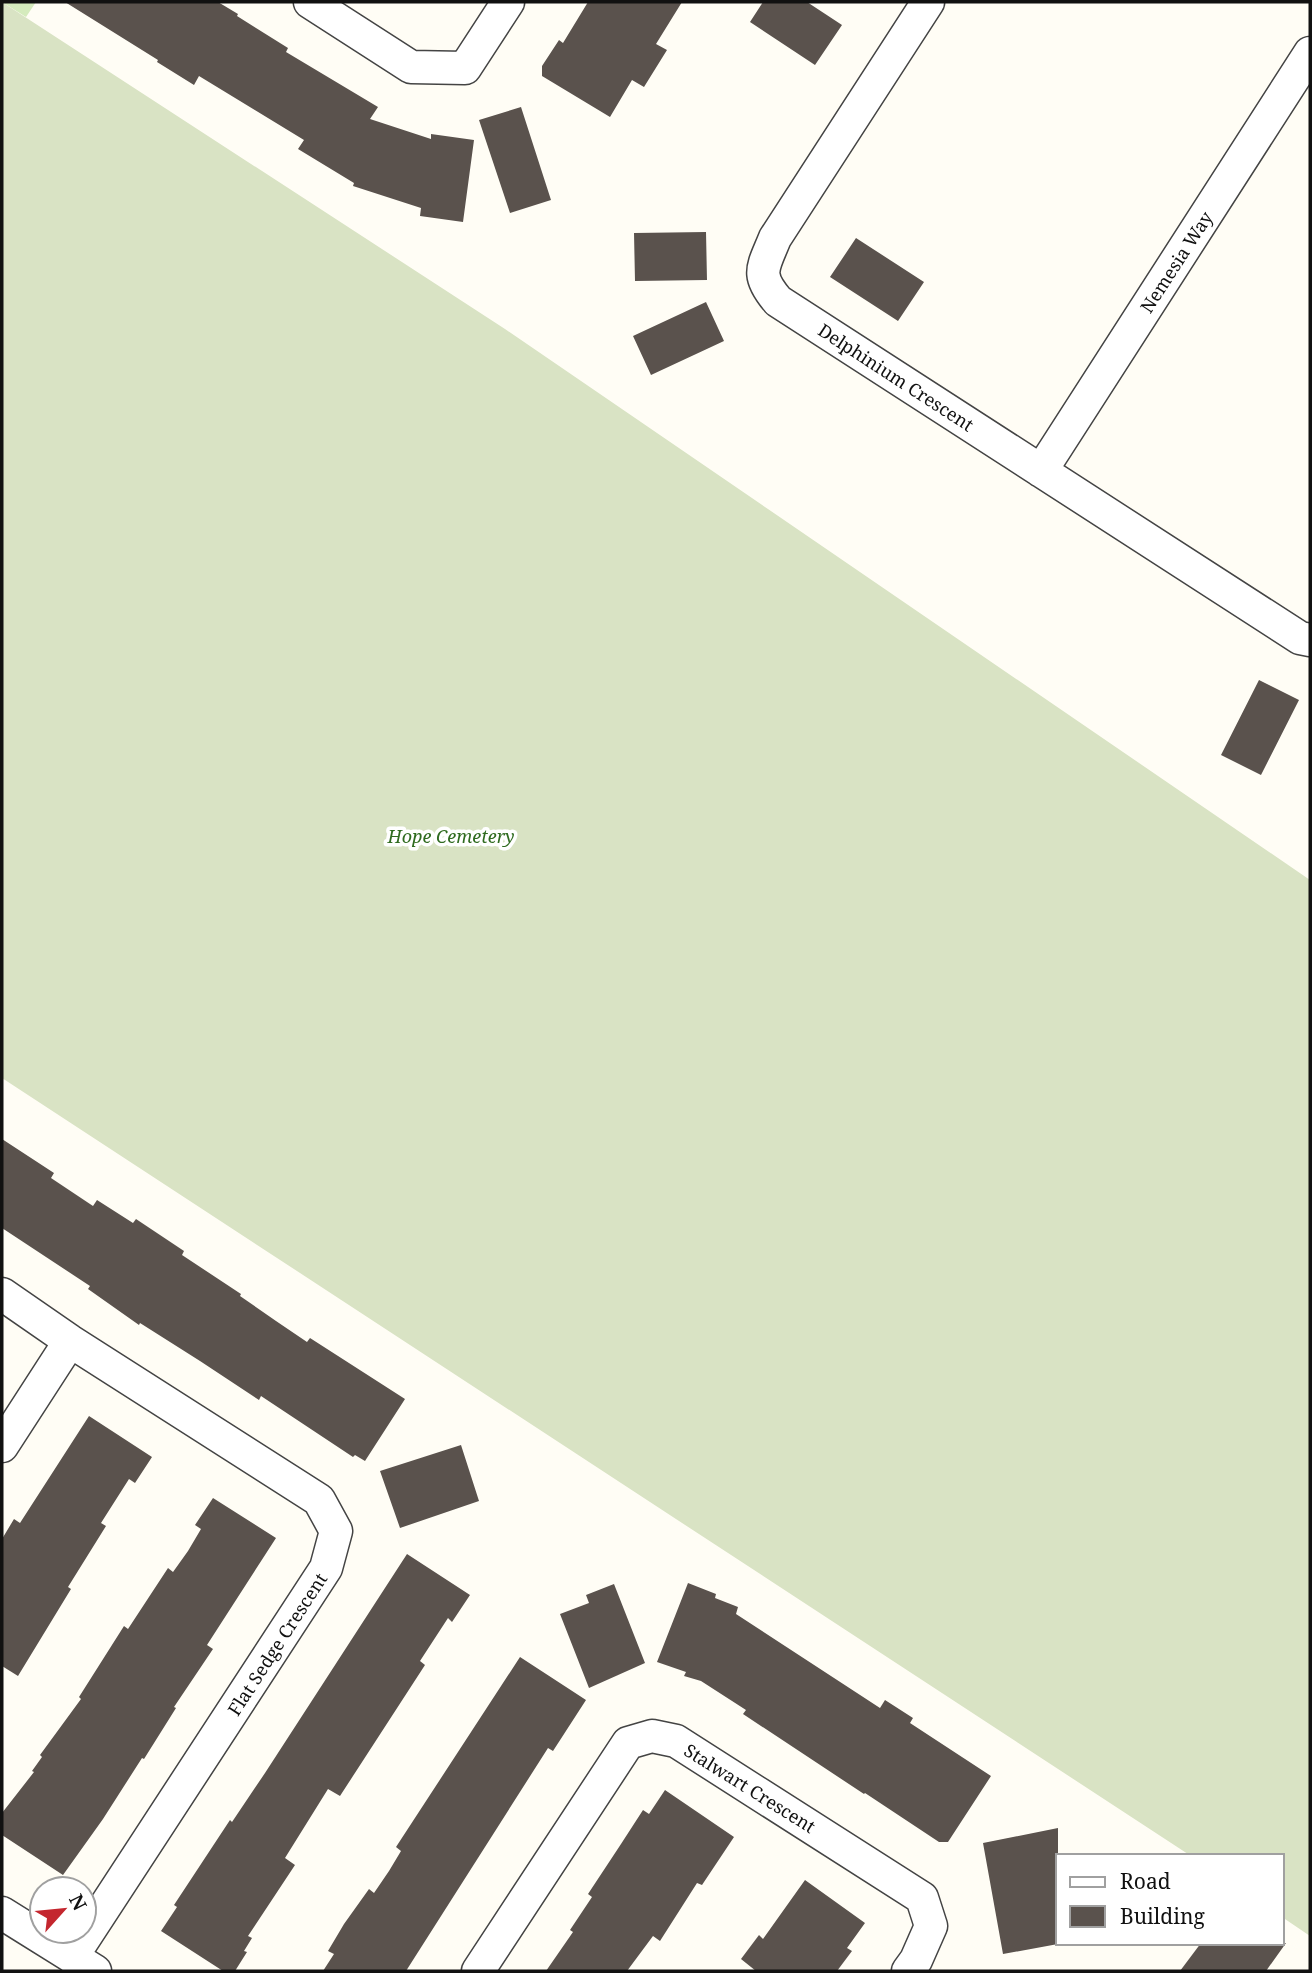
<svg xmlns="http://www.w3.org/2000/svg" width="1312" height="1973" font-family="'Noto Serif',serif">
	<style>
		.green { fill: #d5ebbd }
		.cemetery { fill: #d9e3c4 }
		.building { fill: #5a524d }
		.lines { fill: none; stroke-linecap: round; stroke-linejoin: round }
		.minor-casing { stroke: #444; stroke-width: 35 }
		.minor { stroke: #fff; stroke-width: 32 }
		.labels { text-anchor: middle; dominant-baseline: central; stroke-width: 7; stroke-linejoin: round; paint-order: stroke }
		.street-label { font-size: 18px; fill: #111; stroke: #fff }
		.park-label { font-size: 18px; font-style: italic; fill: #2f6b1f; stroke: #fff }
	</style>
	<rect width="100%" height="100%" fill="#fffdf5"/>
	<path class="green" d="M 2,2 L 36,2 L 26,17 Z"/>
	<path class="cemetery" d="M 2,2 L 505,329 L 1310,880 L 1310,1936 L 1282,1917 L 1282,1856 L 1191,1856 L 2,1078 Z"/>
	<path class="building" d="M 65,2 L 218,2 L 238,14 L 237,16 L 288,48 L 286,52 L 378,107 L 370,119 L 431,139 L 431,134 L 474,140 L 463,222 L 420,216 L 421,208 L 353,186 L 354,183 L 298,149 L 304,140 L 199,76 L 194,85 L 157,62 L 158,60 Z
		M 588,2 L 682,2 L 656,44 L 667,50 L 644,87 L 632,80 L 610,117 L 542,76 L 542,66 L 559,40 L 563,43 Z
		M 763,2 L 807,2 L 842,25 L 815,65 L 750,22 Z
		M 521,107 L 551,200 L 510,213 L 479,120 Z
		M 706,232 L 707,280 L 635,281 L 634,233 Z
		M 856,238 L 924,282 L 898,321 L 830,277 Z
		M 706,302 L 724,341 L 651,375 L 633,336 Z
		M 1259,680 L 1299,700 L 1261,775 L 1221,755 Z
		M 2,1139 L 54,1173 L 51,1178 L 93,1206 L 97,1200 L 133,1223 L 136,1219 L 184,1251 L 182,1255 L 241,1294 L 240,1296 L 276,1321 L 307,1342 L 310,1338 L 405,1399 L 365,1461 L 355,1455 L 353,1457 L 261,1396 L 259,1400 L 200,1361 L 140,1323 L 139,1325 L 88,1289 L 90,1286 L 2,1228 Z
		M 89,1416 L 152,1457 L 135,1483 L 129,1479 L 101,1523 L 106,1526 L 68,1587 L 71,1589 L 18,1676 L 2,1666 L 2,1539 L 14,1519 L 20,1523 Z
		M 461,1445 L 479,1501 L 400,1528 L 380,1471 Z
		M 213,1498 L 276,1538 L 207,1645 L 213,1649 L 174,1707 L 176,1708 L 144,1759 L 142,1758 L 103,1819 L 63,1875 L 2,1835 L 2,1813 L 34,1772 L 32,1771 L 42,1757 L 40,1755 L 81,1699 L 79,1697 L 124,1626 L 128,1629 L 168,1568 L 173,1572 L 188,1551 L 201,1529 L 195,1525 Z
		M 407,1554 L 470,1595 L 452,1622 L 448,1618 L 420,1661 L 425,1665 L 340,1796 L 328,1789 L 285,1858 L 295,1865 L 248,1936 L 252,1938 L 244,1951 L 247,1952 L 235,1971 L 223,1971 L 161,1931 L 177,1907 L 174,1905 L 230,1820 L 232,1822 L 265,1773 Z
		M 688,1583 L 716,1594 L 715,1598 L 738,1607 L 736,1614 L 880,1708 L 885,1700 L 913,1718 L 910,1723 L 991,1776 L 948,1842 L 939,1842 L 865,1793 L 864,1794 L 743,1714 L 746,1710 L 701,1681 L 684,1676 L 686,1672 L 657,1662 Z
		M 614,1584 L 645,1663 L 589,1688 L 560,1614 L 589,1603 L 586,1595 Z
		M 520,1657 L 586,1700 L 553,1751 L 548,1748 L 406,1971 L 323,1971 L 334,1954 L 328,1951 L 344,1924 L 369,1889 L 374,1893 L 389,1871 L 401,1851 L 396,1847 Z
		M 665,1790 L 734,1837 L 702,1885 L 697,1883 L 660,1941 L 653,1936 L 627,1971 L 546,1971 L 573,1932 L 570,1930 L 592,1897 L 588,1894 L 621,1844 L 643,1810 L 649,1814 Z
		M 1058,1828 L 1058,1944 L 1003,1954 L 983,1843 Z
		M 805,1880 L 865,1923 L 847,1948 L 852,1951 L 837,1971 L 756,1971 L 741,1959 L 759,1935 L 763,1939 Z
		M 1201,1943 L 1286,1943 L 1266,1971 L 1180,1971 Z"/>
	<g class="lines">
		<defs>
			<path id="minor" d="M 310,2 L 411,67 L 465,68 L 508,2
				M 928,2 L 775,238 C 763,268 755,274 778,301 L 1300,638 L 1310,640
				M 1041,471 L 1310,53
				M 2,1294 L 70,1341 L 319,1500 L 336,1531 L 326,1568 L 72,1957
				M 2,1446 L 70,1341
				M 2,1913 L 95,1971
				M 478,1971 L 628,1743 L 652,1736 L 676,1741 L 922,1898 L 931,1926 L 916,1960 L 908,1971"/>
		</defs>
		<use href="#minor" class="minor-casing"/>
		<use href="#minor" class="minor"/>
	</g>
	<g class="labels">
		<g class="street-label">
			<text transform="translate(1176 262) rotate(-57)">Nemesia Way</text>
			<text transform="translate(896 377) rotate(33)">Delphinium Crescent</text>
			<text transform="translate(277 1644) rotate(-57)">Flat Sedge Crescent</text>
			<text transform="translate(750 1788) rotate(32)">Stalwart Crescent</text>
		</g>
		<g class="park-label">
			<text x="451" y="836">Hope Cemetery</text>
		</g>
	</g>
	<rect width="1312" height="1973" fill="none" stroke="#111111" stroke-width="7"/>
	<rect x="1056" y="1854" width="228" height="91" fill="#ffffff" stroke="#a0a0a0" stroke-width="2"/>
	<rect x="1070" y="1877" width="35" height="10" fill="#ffffff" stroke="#a0a0a0" stroke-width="2"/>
	<text x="1120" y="1889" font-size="21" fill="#111111">Road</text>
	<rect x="1070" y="1906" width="35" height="21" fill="#5a524d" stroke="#a0a0a0" stroke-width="2"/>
	<text x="1120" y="1924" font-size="21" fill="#111111">Building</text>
	<g transform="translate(63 1910) rotate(63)"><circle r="33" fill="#ffffff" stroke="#a0a0a0" stroke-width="2"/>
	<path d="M0-5L12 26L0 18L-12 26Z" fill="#c4262e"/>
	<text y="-10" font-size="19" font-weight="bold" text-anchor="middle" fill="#111111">N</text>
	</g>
</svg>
